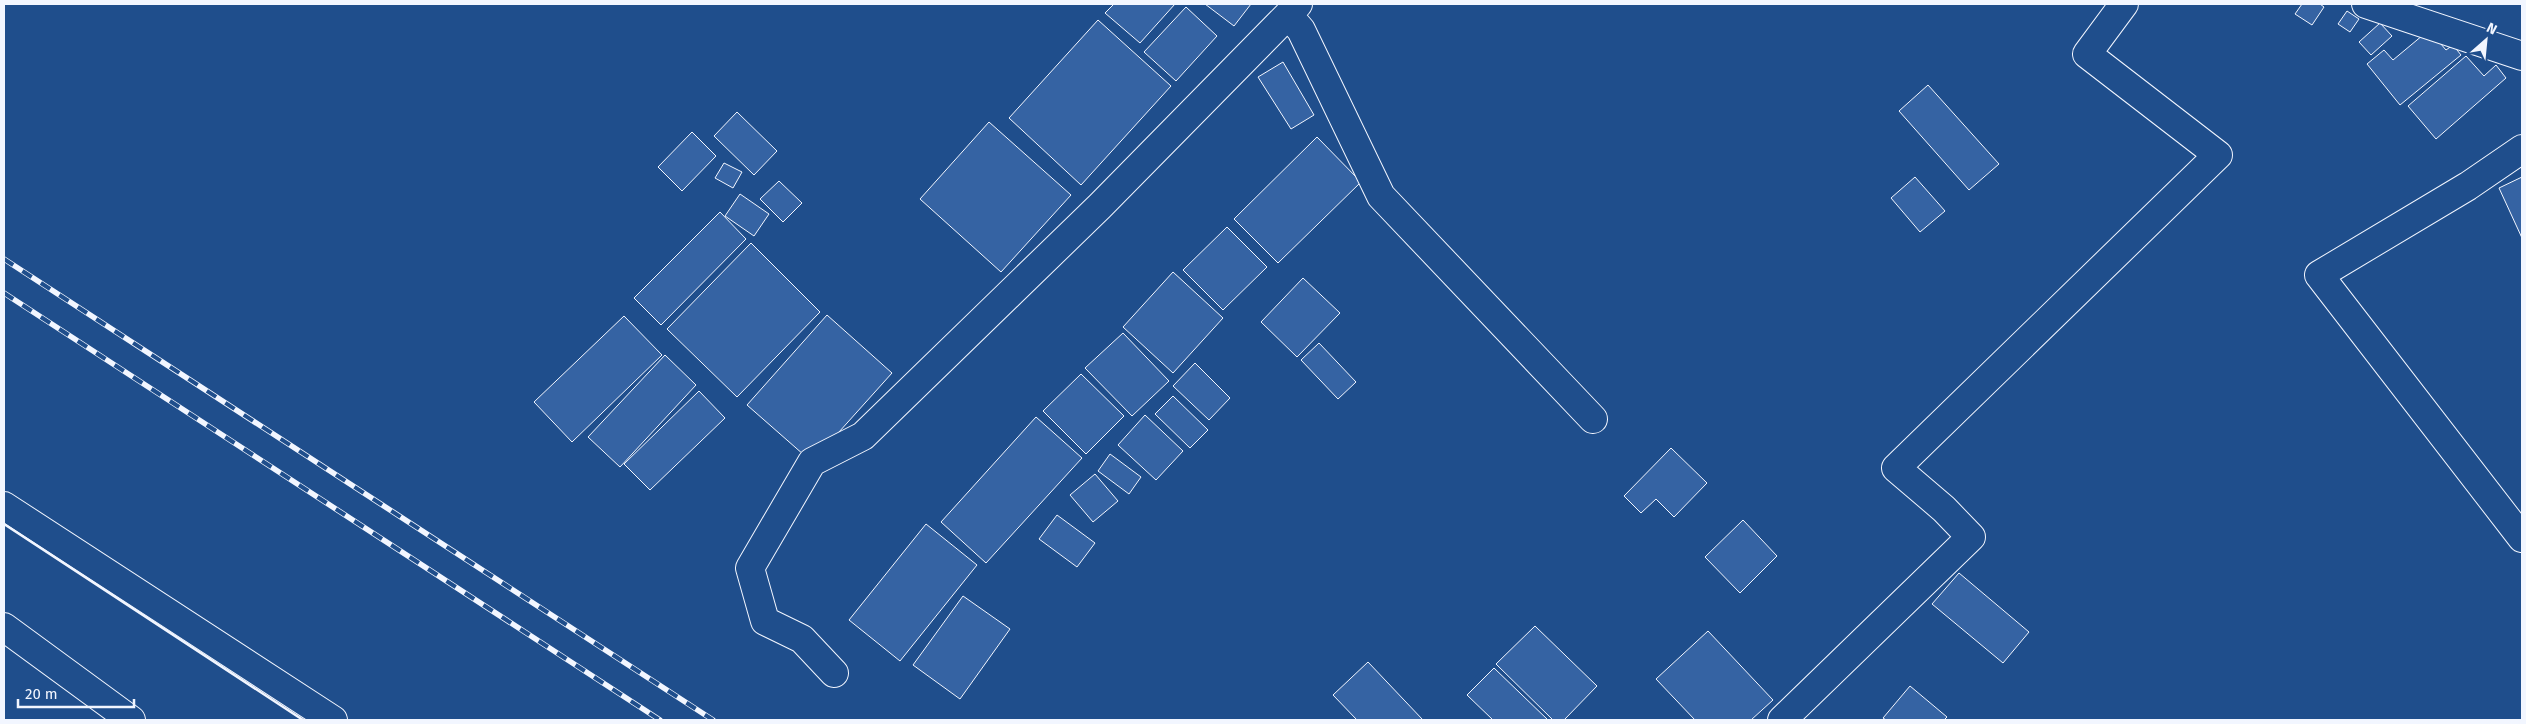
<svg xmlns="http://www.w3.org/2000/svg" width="2526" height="724" font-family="'Fira Sans',sans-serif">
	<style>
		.building { fill: #3563a3; stroke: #f2f6ff }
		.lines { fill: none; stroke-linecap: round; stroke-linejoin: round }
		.street-casing { stroke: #f2f6ff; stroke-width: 30 }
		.secondary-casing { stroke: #f2f6ff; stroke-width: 30 }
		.street { stroke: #1f4e8c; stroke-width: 28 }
		.secondary { stroke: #1f4e8c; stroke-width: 28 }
		.rail-casing { stroke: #f2f6ff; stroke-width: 5.5 }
		.rail { stroke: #1f4e8c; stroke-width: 4; stroke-dasharray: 11; stroke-linecap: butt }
		.wall { stroke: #f2f6ff; stroke-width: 2.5 }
	</style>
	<rect width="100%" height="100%" fill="#1f4e8c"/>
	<path class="building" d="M 1114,4 L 1175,4 L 1140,43 L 1105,13 Z
		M 1205,4 L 1251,4 L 1234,26 Z
		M 2302,4 L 2320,4 L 2324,7 L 2312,25 L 2295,14 Z
		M 1186,7 L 1217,36 L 1176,81 L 1144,52 Z
		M 2347,11 L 2359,19 L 2350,32 L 2338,24 Z
		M 1098,20 L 1171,86 L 1081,185 L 1009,118 Z
		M 2380,23 L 2392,36 L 2371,55 L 2359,42 Z
		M 2429,30 L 2446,50 L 2453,45 L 2461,55 L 2400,105 L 2367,64 L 2384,50 L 2393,60 Z
		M 2466,56 L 2484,76 L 2496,65 L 2506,78 L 2436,139 L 2408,106 Z
		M 1283,62 L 1314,115 L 1291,129 L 1258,77 Z
		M 1928,85 L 1999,164 L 1969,190 L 1899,111 Z
		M 737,112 L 777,151 L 754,175 L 714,136 Z
		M 989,122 L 1071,195 L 1001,272 L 920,199 Z
		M 692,132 L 716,156 L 682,191 L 658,167 Z
		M 1317,137 L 1361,182 L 1278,263 L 1234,219 Z
		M 724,163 L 742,172 L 733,188 L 715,178 Z
		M 1915,177 L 1945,211 L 1920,232 L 1891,198 Z
		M 2522,177 L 2522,238 L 2499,188 Z
		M 779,181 L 802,203 L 783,222 L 760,199 Z
		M 740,194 L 769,214 L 754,236 L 725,216 Z
		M 720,212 L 746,239 L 661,325 L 634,298 Z
		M 1227,227 L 1267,267 L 1223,310 L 1183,270 Z
		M 751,243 L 820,312 L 737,397 L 667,329 Z
		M 1173,272 L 1223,318 L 1173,373 L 1123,327 Z
		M 1303,278 L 1340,313 L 1297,357 L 1261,322 Z
		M 827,315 L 892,373 L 812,462 L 747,405 Z
		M 624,316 L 662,355 L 572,442 L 534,402 Z
		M 1123,333 L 1169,381 L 1132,416 L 1085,368 Z
		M 1319,343 L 1356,382 L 1338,399 L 1301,360 Z
		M 665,355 L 696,385 L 620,467 L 588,437 Z
		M 1195,363 L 1230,398 L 1209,420 L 1173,386 Z
		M 1081,374 L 1124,416 L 1086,454 L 1043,411 Z
		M 699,391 L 725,418 L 650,490 L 624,464 Z
		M 1173,396 L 1208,430 L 1190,448 L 1155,414 Z
		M 1145,415 L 1183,451 L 1156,480 L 1118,445 Z
		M 1036,417 L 1082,458 L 986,563 L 941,522 Z
		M 1671,448 L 1707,483 L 1674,517 L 1656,499 L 1641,513 L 1624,496 Z
		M 1110,454 L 1141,477 L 1129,494 L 1098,471 Z
		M 1095,474 L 1118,501 L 1093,522 L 1070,495 Z
		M 1057,515 L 1095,543 L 1077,567 L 1039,539 Z
		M 1743,520 L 1777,556 L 1740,593 L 1705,557 Z
		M 926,524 L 977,565 L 900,661 L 849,620 Z
		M 1959,573 L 2029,632 L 2003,663 L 1932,604 Z
		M 963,596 L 1010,629 L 960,699 L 913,665 Z
		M 1535,626 L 1597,686 L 1564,720 L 1553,720 L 1496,664 Z
		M 1708,631 L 1773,700 L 1751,720 L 1695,720 L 1656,679 Z
		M 1368,662 L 1423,720 L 1357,720 L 1333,695 Z
		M 1494,668 L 1548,720 L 1493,720 L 1467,695 Z
		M 1910,686 L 1947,717 L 1944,720 L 1886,720 L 1883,718 Z"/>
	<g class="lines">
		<defs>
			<path id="street" d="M 1298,4 L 1288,15 L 1301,30 L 1381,196 L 1593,419
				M 2366,4 L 2522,56
				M 2522,149 L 2468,186 L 2319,275 L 2522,538
				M 4,627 L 131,720
				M 834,673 L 802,639 L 765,621 L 750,568 L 812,462 L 863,436 L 1100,206 L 1288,15
				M 1782,720 L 1971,537 L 1944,509 L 1896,468 L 2218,155 L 2087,54 L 2124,4"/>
			<path id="secondary" d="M 4,506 L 333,720"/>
		</defs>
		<use href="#street" class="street-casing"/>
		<use href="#secondary" class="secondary-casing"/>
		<use href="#street" class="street"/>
		<use href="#secondary" class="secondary"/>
		<defs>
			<path id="rail" d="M 4,259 L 713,720
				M 4,293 L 660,720"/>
		</defs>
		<use href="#rail" class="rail-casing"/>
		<use href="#rail" class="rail"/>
		<path class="wall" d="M 4,524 L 303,720"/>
	</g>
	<rect width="2526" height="724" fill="none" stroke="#f2f6ff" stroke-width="10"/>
	<g transform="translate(2486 40) rotate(27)" stroke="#1f4e8c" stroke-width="4" paint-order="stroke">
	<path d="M0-4L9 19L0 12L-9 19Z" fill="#f2f6ff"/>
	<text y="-8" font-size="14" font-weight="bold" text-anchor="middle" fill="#f2f6ff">N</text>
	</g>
	<path d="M18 699v8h116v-8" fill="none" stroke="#f2f6ff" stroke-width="2.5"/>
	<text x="25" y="699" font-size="15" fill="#f2f6ff" stroke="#1f4e8c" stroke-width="4" paint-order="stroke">20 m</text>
</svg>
